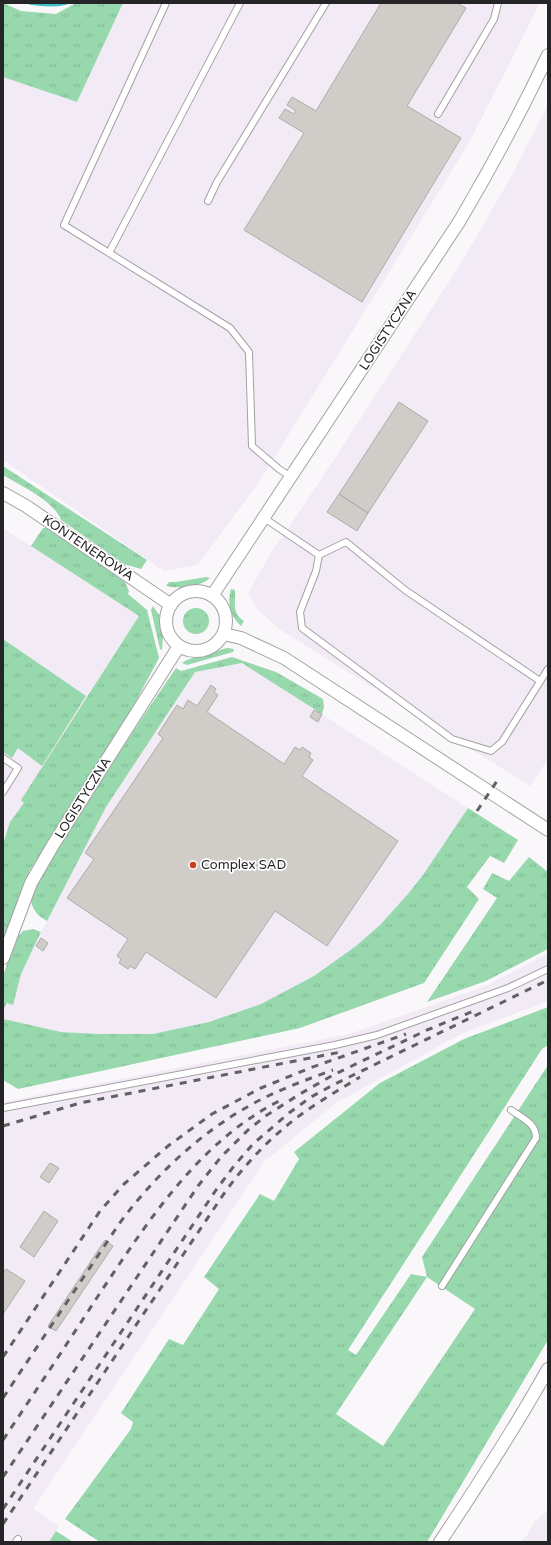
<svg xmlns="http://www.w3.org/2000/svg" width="551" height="1545" font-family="'Varela Round',sans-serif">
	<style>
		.built { fill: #f2eaf5 }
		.grass { fill: url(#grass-tufts); fill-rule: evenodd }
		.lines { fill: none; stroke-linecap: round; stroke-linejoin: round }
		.stream { stroke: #41bfc7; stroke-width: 3.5 }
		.building { fill: #d0cdc9; stroke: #aeaba8 }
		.service-casing { stroke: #a4a1a4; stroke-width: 8 }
		.minor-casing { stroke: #a4a1a4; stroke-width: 14 }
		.service { stroke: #fff; stroke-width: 6 }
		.minor { stroke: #fff; stroke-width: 12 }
		.rail { stroke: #626163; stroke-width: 3; stroke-dasharray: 7 7; stroke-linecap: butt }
		.poi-dot { fill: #c83f1a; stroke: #fff; stroke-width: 1.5 }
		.labels { text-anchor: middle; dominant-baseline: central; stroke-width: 3.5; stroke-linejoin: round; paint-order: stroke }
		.street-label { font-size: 13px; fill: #252426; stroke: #fff }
		.poi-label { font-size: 13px; fill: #252426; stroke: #fff; text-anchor: start }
	</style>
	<defs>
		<pattern id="grass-tufts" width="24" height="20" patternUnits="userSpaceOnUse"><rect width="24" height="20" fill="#97d8ad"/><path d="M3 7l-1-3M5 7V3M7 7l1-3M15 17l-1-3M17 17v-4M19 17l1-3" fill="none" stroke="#82b995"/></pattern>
	</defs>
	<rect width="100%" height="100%" fill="#faf7fb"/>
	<path class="built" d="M 123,3 L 540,3 L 469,143 L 261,479 L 198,565 L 164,571 L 3,460 L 3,77 L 77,102 Z
		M 548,105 L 548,759 L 530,786 L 279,629 L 257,609 L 248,593 L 271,553 L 320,481 L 461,263 L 508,182 Z
		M 3,528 L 139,616 L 21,800 L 41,816 L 3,871 Z
		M 242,663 L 468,808 L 423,875 L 408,894 L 380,925 L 356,946 L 314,976 L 284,993 L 258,1005 L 209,1022 L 153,1034 L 98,1034 L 61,1032 L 3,1020 L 3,1010 L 7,1003 L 13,1004 L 21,974 L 44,927 L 106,807 L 195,672 Z
		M 548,953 L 548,1001 L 461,1034 L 336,1103 L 264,1162 L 33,1509 L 59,1526 L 49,1542 L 3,1542 L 3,1102 L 350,1034 L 488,985 Z
		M 548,1510 L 548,1542 L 521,1542 L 527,1535 L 535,1521 Z"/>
	<path class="grass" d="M 3,3 L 21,11 L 56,14 L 76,3 L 123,3 L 77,102 L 3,77 Z
		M 3,466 L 147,560 L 141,569 L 124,564 L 61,520 C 53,500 21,486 3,475 Z
		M 43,528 L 48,528 L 125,582 L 129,591 L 128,594 L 147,610 L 159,658 L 127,718 L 30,870 L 3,941 L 3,844 L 10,822 L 24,803 L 21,800 L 139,616 L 31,546 Z
		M 206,577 L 210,578 C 200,587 179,589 166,586 L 169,582 L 176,582 Z
		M 231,589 L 235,590 C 236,603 231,612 244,621 L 241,626 C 230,616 227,603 231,589 Z
		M 153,606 L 159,615 L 160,628 L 163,637 L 162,650 L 160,649 L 151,610 Z
		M183 621a13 13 0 1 1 26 0a13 13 0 1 1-26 0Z
		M 3,639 L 86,696 L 42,766 L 18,748 L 12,758 L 3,752 Z
		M 228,648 L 234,649 L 233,652 L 187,665 L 182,663 C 190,657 197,658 206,655 C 214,653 220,649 228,648 Z
		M 232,657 L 276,672 L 323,699 L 324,707 L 322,714 L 242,663 L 195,672 L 106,807 L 47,921 C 39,917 32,910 31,900 C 31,885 63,838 73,823 C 107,771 141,719 176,668 L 181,671 Z
		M 468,808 L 518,840 L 504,863 L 490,856 L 467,887 L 479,899 L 424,983 L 300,1028 L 18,1089 L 3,1080 L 3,1019 L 61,1032 L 98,1034 L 153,1034 L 209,1022 L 261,1004 L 314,976 L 356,946 L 380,925 L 408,894 L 423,875 Z
		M 529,857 L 548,872 L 548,949 L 486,981 L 427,1002 L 497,898 L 483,889 L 492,873 L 509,881 Z
		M 33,929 L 41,932 L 21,974 L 13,1005 L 7,1003 L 3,1010 L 3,976 L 15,940 L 23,931 Z
		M 548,1007 L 548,1045 L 542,1049 L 348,1350 L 356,1355 L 411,1274 L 427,1277 L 422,1257 L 548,1065 L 548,1340 L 427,1542 L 100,1542 L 65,1519 L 131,1429 L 133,1422 L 121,1413 L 169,1339 L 183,1345 L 219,1289 L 204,1277 L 260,1194 L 274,1201 L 299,1159 L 294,1152 L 380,1083 L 464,1039 ZM 427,1277 L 475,1309 L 383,1446 L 336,1414 Z
		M 56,1531 L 73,1542 L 49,1542 Z"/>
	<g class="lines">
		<path class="stream" d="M 30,3 C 42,5 54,6 66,3"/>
	</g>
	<path class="building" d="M 381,3 L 457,3 L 466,8 L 407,106 L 461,138 L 362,302 L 244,230 L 304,133 L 279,118 L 285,109 L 294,114 L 296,111 L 287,105 L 292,97 L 316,111 Z
		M 399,402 L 428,421 L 368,513 L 339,494 Z
		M 339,494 L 368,513 L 357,531 L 327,512 Z
		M 211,685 L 216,689 L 214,692 L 218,695 L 207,712 L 284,764 L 295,747 L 300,750 L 302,747 L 311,753 L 309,757 L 313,760 L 302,776 L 398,841 L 327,946 L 275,911 L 216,998 L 146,952 L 135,969 L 130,966 L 128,969 L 119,963 L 121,959 L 117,956 L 128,939 L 67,898 L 94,859 L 85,853 L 163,738 L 158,734 L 177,705 L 183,709 L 188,700 L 197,706 Z
		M 314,710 L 322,714 L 318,722 L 310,717 Z
		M 41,938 L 48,943 L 43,951 L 36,946 Z
		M 50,1163 L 59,1168 L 49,1183 L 40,1177 Z
		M 44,1211 L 58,1221 L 34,1257 L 20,1247 Z
		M 105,1240 L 113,1246 L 56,1331 L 48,1326 Z
		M 6,1269 L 25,1281 L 3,1314 L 3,1273 Z"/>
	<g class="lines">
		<defs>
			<path id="service" d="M 166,3 L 64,225 L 230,328 L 249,352 L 252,446 L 279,469 L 291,477
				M 438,114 L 494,19 L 498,3
				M 208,201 L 217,182 L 326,3
				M 109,253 L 240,3
				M 264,518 L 319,555 L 316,571 L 300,612 L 302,628 L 452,739 L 491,751 L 502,742 L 548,669
				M 319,555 L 346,542 L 405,590 L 540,681
				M 3,758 L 18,768 L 3,792
				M 3,1108 L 335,1045 L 377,1035 L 508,988 L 548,969
				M 442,1286 L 536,1138 C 536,1123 522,1118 511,1110
				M 16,1542 L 18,1539"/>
			<path id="minor" d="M 3,493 L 26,506 L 171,605
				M166 621a30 30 0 1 1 60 0a30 30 0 1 1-60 0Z
				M 212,596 L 459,222 C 491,168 521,112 548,55
				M 224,634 L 241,638 L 284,658 L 548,830
				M 3,958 L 31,883 L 53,845 L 179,646
				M 440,1542 C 478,1485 515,1428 548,1369"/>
		</defs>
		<use href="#service" class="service-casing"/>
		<use href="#minor" class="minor-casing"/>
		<use href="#service" class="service"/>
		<use href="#minor" class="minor"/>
		<path class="rail" d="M 477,811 L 499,778
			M 3,1126 L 80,1103 L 341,1052
			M 3,1357 L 100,1211 L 124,1184 L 168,1146 L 212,1114 L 261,1088 L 310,1068 L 406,1034
			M 3,1398 L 119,1224 C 158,1171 208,1125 268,1096 C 289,1086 311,1078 333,1070
			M 3,1440 C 35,1392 67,1344 98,1296 C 147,1223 197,1143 279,1101
			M 3,1477 L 198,1186 L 221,1157 L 248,1130 L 267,1115 L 300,1094 L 333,1075 L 427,1030 L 476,1010
			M 3,1509 L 216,1190 L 234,1166 L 253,1144 L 289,1113 L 311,1097 L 335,1084 L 548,980
			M 3,1524 L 219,1201 C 237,1174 259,1149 284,1128 C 307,1108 334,1093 360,1077"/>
	</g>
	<circle class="poi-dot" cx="193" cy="865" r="4"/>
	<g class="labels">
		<g class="street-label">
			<text transform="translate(388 330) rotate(-57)">LOGISTYCZNA</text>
			<text transform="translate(88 548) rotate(34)">KONTENEROWA</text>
			<text transform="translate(83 798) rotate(-58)">LOGISTYCZNA</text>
		</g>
		<g class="poi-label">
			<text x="201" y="865">Complex SAD</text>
		</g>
	</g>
	<rect width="551" height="1545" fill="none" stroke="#252426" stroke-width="8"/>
</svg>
